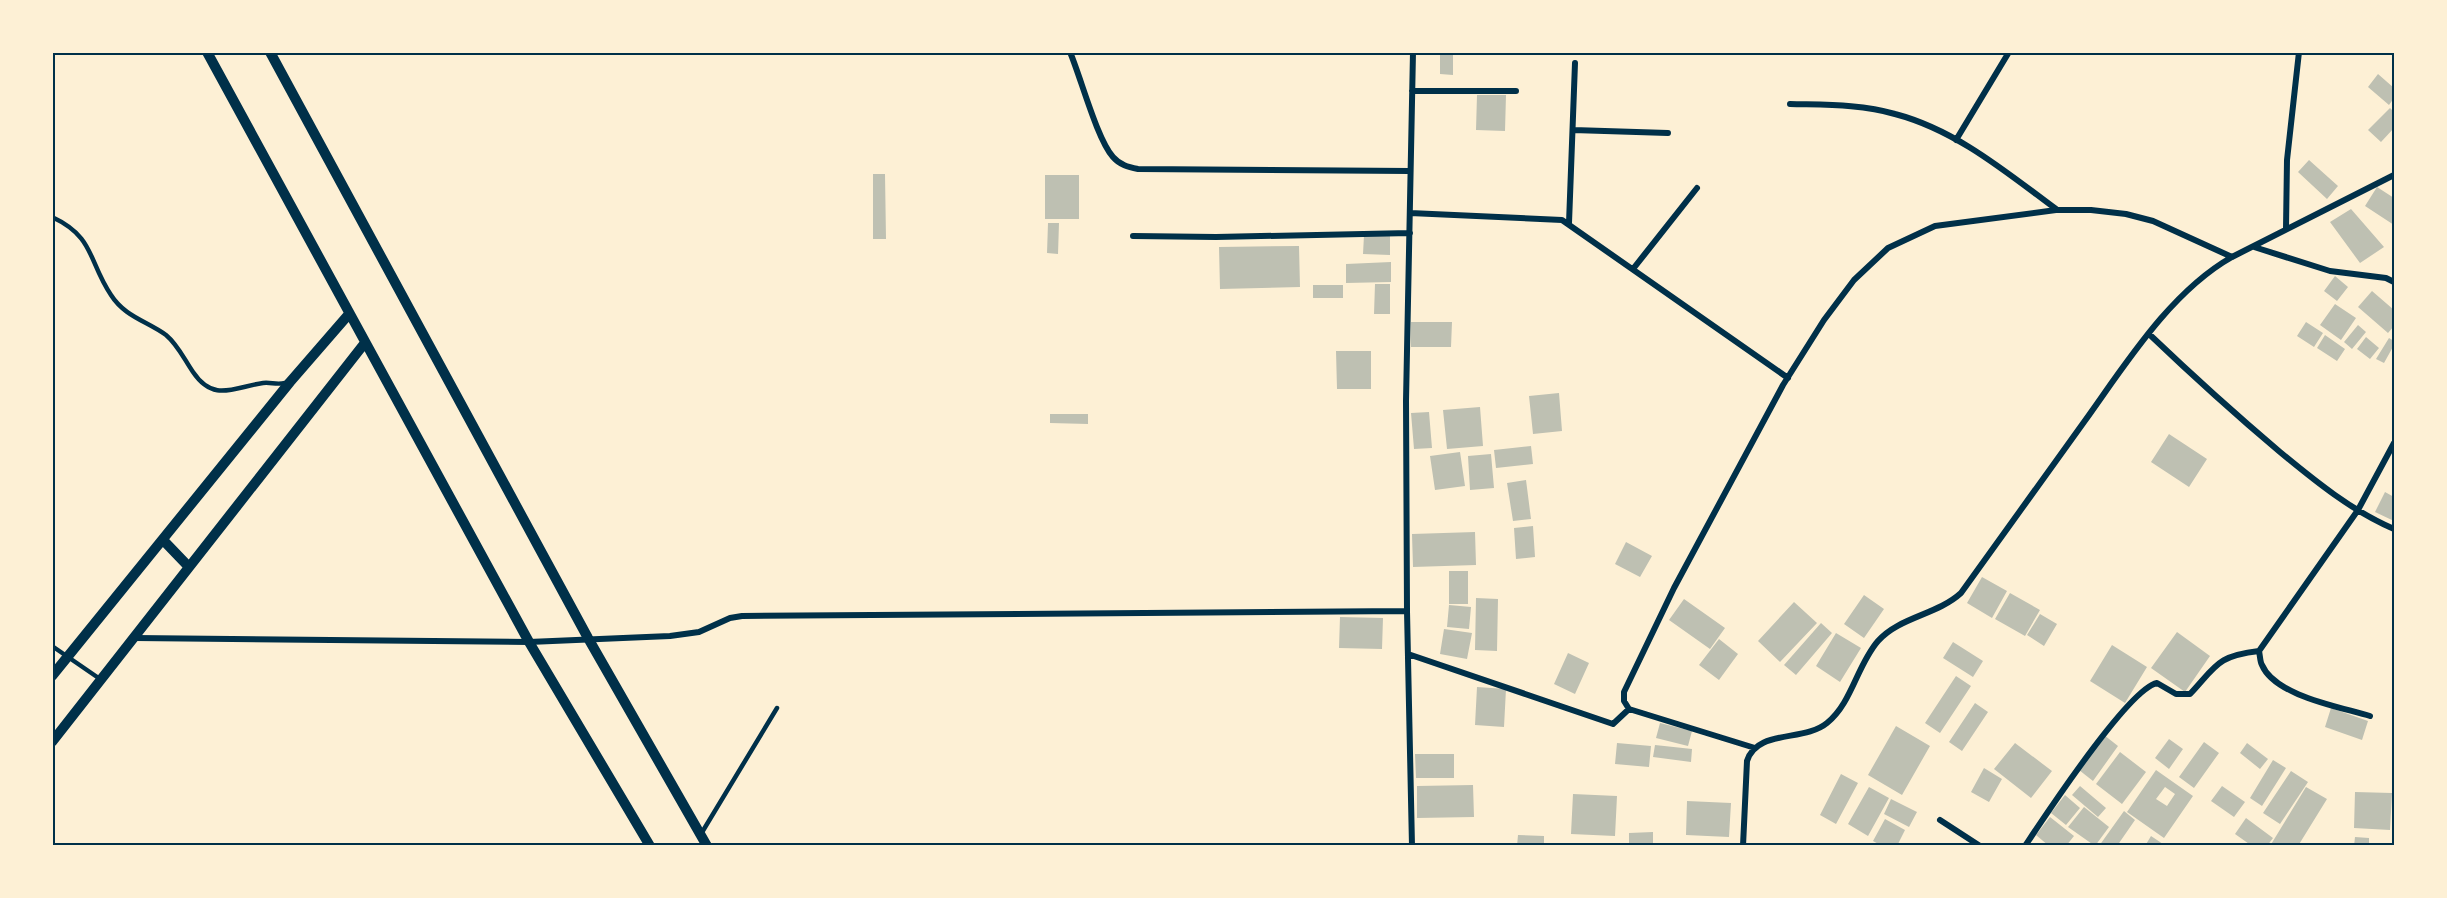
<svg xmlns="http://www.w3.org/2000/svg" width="2447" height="898" font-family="Arial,sans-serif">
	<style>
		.building { fill: #bec0b2; fill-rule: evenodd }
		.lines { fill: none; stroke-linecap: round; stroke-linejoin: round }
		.service { stroke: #003049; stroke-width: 4.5 }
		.minor { stroke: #003049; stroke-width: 6 }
		.tertiary { stroke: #003049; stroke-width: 10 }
		.neatline { fill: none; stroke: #003049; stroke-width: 2 }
	</style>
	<rect width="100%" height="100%" fill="#fdf0d5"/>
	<path class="building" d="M 1440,52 L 1453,52 L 1453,75 L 1440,74 Z
		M 2378,74 L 2394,88 L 2394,98 L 2389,105 L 2368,87 Z
		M 1477,95 L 1506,95 L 1505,131 L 1476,130 Z
		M 2390,108 L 2394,112 L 2394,128 L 2381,142 L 2368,130 Z
		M 2309,160 L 2338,186 L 2327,199 L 2298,172 Z
		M 873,174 L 885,174 L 886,239 L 873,239 Z
		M 1045,175 L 1079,175 L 1079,219 L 1045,219 Z
		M 2377,187 L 2394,198 L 2394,225 L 2365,206 Z
		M 2351,209 L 2384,247 L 2360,263 L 2330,222 Z
		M 1048,223 L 1059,223 L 1058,254 L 1047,253 Z
		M 1364,235 L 1390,236 L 1390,255 L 1363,254 Z
		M 1299,246 L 1300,287 L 1220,289 L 1219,247 Z
		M 1391,262 L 1391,282 L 1346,283 L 1346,264 Z
		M 2335,276 L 2348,287 L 2337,301 L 2324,291 Z
		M 1375,284 L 1390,284 L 1390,314 L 1374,314 Z
		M 1313,285 L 1343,285 L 1343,298 L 1313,298 Z
		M 2372,291 L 2394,310 L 2394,326 L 2388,333 L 2358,307 Z
		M 2335,304 L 2356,318 L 2341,340 L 2320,325 Z
		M 1411,322 L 1452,322 L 1451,347 L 1411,347 Z
		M 2306,322 L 2323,333 L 2314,347 L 2297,336 Z
		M 2358,325 L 2366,332 L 2352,349 L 2344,342 Z
		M 2325,335 L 2345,349 L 2337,361 L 2317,348 Z
		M 2366,337 L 2379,348 L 2370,359 L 2357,349 Z
		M 2389,338 L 2394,341 L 2394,345 L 2384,363 L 2376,359 Z
		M 1336,351 L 1371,351 L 1371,389 L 1337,389 Z
		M 1559,393 L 1562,431 L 1533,434 L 1529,396 Z
		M 1480,407 L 1483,446 L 1447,449 L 1443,410 Z
		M 1429,412 L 1432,448 L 1414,449 L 1411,413 Z
		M 1050,414 L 1088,414 L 1088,424 L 1050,423 Z
		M 2169,434 L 2207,459 L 2189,487 L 2151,462 Z
		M 1531,446 L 1533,464 L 1496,468 L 1494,450 Z
		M 1460,452 L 1465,486 L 1435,490 L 1430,456 Z
		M 1491,454 L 1494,488 L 1470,490 L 1468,456 Z
		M 1526,480 L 1531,519 L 1513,521 L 1507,483 Z
		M 2385,492 L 2394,497 L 2394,521 L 2375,512 Z
		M 1533,526 L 1535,557 L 1516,559 L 1514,528 Z
		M 1475,532 L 1476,565 L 1413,567 L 1412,534 Z
		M 1626,542 L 1652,556 L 1640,577 L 1615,564 Z
		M 1449,571 L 1468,571 L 1468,604 L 1449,604 Z
		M 1982,577 L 2007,591 L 1992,618 L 1967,603 Z
		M 2010,593 L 2040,610 L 2025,636 L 1995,619 Z
		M 1864,595 L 1884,609 L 1864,638 L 1844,624 Z
		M 1476,598 L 1498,599 L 1497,651 L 1475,650 Z
		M 1684,599 L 1725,628 L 1710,649 L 1669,620 Z
		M 1794,602 L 1817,623 L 1780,662 L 1758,641 Z
		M 1449,605 L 1471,607 L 1469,629 L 1447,627 Z
		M 2040,614 L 2057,624 L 2044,646 L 2027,635 Z
		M 1340,617 L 1383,618 L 1382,649 L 1339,648 Z
		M 1821,623 L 1832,633 L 1796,675 L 1784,665 Z
		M 1444,629 L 1472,633 L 1467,659 L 1440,654 Z
		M 2177,632 L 2210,656 L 2185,692 L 2151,668 Z
		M 1836,633 L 1861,648 L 1840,682 L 1816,666 Z
		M 1719,639 L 1738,654 L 1719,680 L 1699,665 Z
		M 1953,642 L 1983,661 L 1973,677 L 1943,658 Z
		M 2112,645 L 2147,667 L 2125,703 L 2090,681 Z
		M 1568,653 L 1589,663 L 1575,694 L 1554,684 Z
		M 1956,676 L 1971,686 L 1940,733 L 1925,723 Z
		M 1477,687 L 1506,689 L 1504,727 L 1475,725 Z
		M 1975,703 L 1988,712 L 1962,751 L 1949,742 Z
		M 2331,708 L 2368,721 L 2362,740 L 2325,727 Z
		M 1660,723 L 1692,731 L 1688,746 L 1656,738 Z
		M 1896,726 L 1930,746 L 1902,795 L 1868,775 Z
		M 2104,735 L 2118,746 L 2093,781 L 2079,770 Z
		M 2169,739 L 2183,749 L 2169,769 L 2155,758 Z
		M 2204,742 L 2219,753 L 2194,788 L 2179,777 Z
		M 1617,743 L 1651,746 L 1649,767 L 1615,764 Z
		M 2015,743 L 2052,771 L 2031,798 L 1994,769 Z
		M 2247,743 L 2268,759 L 2260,769 L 2240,753 Z
		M 1655,745 L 1692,749 L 1691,762 L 1653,757 Z
		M 2120,752 L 2146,772 L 2122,804 L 2096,784 Z
		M 1415,754 L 1454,754 L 1454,778 L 1416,778 Z
		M 2273,760 L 2286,768 L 2262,806 L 2250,798 Z
		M 1984,768 L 2002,779 L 1989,802 L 1971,792 Z
		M 2156,770 L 2193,796 L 2164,838 L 2127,812 ZM 2165,787 L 2175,794 L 2167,806 L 2156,799 Z
		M 2291,771 L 2308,782 L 2280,824 L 2263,813 Z
		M 1841,774 L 1858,783 L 1836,824 L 1820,815 Z
		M 1473,785 L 1474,817 L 1417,818 L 1417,786 Z
		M 2080,786 L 2106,808 L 2098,817 L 2072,795 Z
		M 2222,786 L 2245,802 L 2234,817 L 2211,801 Z
		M 1869,787 L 1889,798 L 1868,836 L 1848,824 Z
		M 2306,787 L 2327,799 L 2298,846 L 2270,846 Z
		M 2355,792 L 2392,793 L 2390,830 L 2354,828 Z
		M 1573,794 L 1617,796 L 1615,836 L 1571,834 Z
		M 2065,795 L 2080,808 L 2066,825 L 2051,813 Z
		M 1891,799 L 1917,812 L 1909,827 L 1884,814 Z
		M 1687,801 L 1731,803 L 1729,837 L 1686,835 Z
		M 2084,807 L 2109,827 L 2095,846 L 2068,827 Z
		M 2124,811 L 2135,820 L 2117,846 L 2099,846 Z
		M 2050,817 L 2074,836 L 2066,846 L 2049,846 L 2036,835 Z
		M 2246,818 L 2273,838 L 2267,846 L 2252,846 L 2235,834 Z
		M 1885,819 L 1905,830 L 1897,846 L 1882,846 L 1873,841 Z
		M 1653,832 L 1653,846 L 1629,846 L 1629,833 Z
		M 1518,835 L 1544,836 L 1544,846 L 1517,846 Z
		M 2151,836 L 2166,846 L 2145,846 Z
		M 2355,837 L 2369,838 L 2369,846 L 2354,846 Z"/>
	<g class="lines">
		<path class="service" d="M 52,217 C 95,237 88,261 111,295 C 125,317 147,321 166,335 C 178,345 184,359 193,372 C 214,403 234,387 263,383 C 271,382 276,385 285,383
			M 52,646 L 100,679
			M 701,834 L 777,708"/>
		<path class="minor" d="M 1070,52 C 1081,78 1097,139 1113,157 C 1120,165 1128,167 1138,169 L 1410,171
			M 1412,91 L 1516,91
			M 1790,104 C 1825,105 1861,104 1895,114 C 1956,130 2006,172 2056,209
			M 1573,130 L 1668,133
			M 1956,140 L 2009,52
			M 1410,213 L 1562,220 L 1788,378
			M 1569,223 L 1575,63
			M 2286,228 L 2287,160 L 2299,52
			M 1133,236 L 1216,237 L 1410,233
			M 2254,247 L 2330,271 L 2386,278 L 2394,282
			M 1633,269 L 1697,188
			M 2149,334 C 2192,375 2235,414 2280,452 C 2315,481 2352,511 2394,529
			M 135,638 L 529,642 L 670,636 L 699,632 L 730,618 L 742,616 L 1407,611
			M 1408,654 L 1613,724 L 1629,709
			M 2370,716 C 2341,707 2275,696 2262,665 C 2260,662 2260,655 2259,651 L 2358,510 L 2394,443
			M 1755,748 L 1629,709 L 1624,701 L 1624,692 L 1674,588 L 1783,385 L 1824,320 L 1854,280 L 1888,248 L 1935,226 L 2056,210 L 2091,210 L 2126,214 L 2153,221 L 2232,257
			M 1940,820 L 1980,846
			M 1412,846 L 1407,611 L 1406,401 L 1413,52
			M 1743,846 L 1747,761 C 1757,729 1804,742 1827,723 C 1852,703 1857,665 1878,641 C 1899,617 1937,615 1961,593 C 2002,536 2043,479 2084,422 C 2125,365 2170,292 2232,257 L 2394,175
			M 2025,846 C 2045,816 2128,689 2157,683 L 2176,694 L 2190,694 C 2217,665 2217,656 2259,651"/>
		<path class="tertiary" d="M 207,52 L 529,642 L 650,846
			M 270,52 L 588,638 L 707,846
			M 164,541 L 188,566
			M 52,676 L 290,382 L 349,314
			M 52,742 L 364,344"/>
	</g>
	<rect width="2447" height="898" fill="none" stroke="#fdf0d5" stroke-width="108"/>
	<rect x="54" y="54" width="2339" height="790" class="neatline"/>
</svg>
